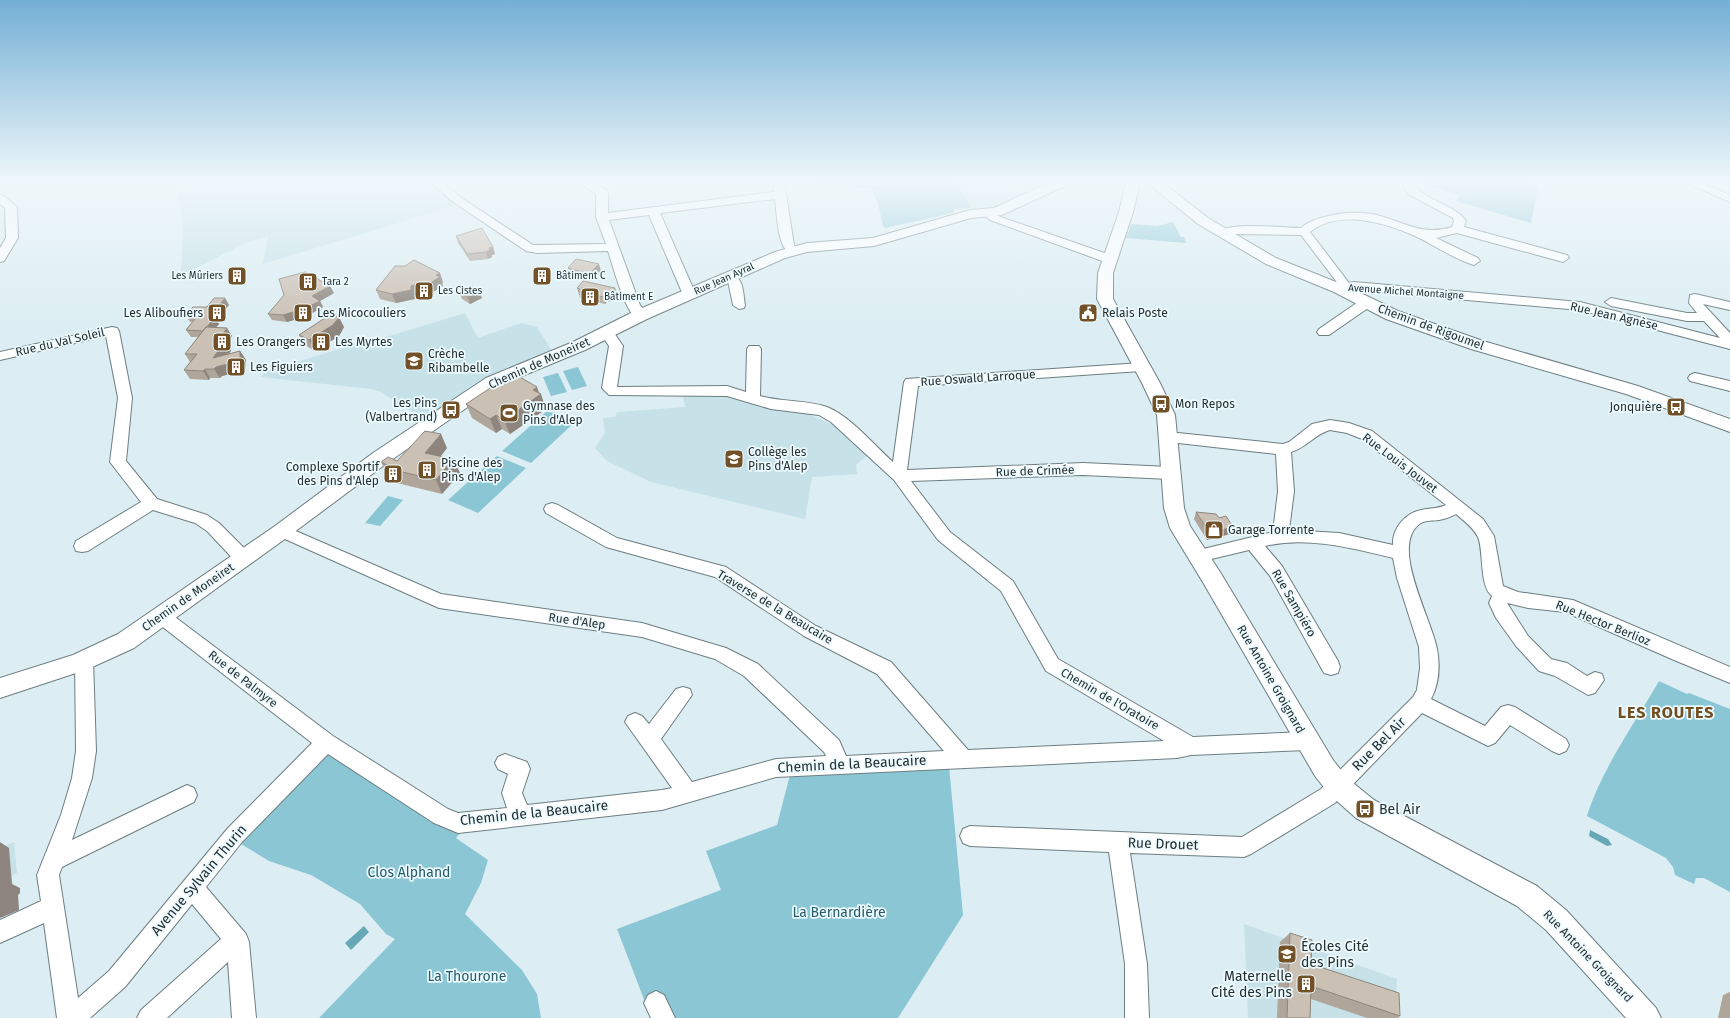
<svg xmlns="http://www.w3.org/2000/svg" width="1730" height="1018" font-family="'Fira Sans',sans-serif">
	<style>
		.built { fill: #c6e1e7 }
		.green { fill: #8bc6d5 }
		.water { fill: #67a8b7 }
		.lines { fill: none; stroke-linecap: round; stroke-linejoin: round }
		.minor-casing { stroke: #6d7e82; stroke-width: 2 }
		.major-casing { stroke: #6d7e82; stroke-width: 2 }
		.minor { fill: #fff; fill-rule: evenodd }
		.major { fill: #fff; fill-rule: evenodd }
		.wall { fill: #afa59b }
		.shaded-wall { fill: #8e867e }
		.building { fill: #cbc0b4; stroke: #8e867e }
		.labels { text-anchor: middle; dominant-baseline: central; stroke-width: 3.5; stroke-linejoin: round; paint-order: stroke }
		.far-poi-label { font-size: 10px; fill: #282f31; stroke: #ecfbff; text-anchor: start }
		.far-street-label { font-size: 10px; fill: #282f31; stroke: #ecfbff }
		.poi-label { font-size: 12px; fill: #282f31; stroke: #ecfbff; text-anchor: start }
		.street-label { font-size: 12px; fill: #282f31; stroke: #ecfbff }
		.near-street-label { font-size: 14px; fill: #282f31; stroke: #ecfbff }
		.near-poi-label { font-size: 14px; fill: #282f31; stroke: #ecfbff; text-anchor: start }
		.near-park-label { font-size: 14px; fill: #255b67; stroke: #ecfbff }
		.district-label { font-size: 16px; font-weight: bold; letter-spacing: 1px; fill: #724d1e; stroke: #ecfbff }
	</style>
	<rect width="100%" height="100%" fill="#dceef3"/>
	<path class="built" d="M 195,182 L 430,182 L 457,205 L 263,264 L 268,236 L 245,243 L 181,276 L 183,230 L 178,191 Z
		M 957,182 L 1049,182 L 1050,183 L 1005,205 L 986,210 L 980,207 L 971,208 Z
		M 465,313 L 478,338 L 521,323 L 537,327 L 552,351 L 504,372 L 489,376 L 468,388 L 459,396 L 425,420 L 381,392 L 371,389 L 260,377 L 268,371 L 368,340 L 373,341 Z
		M 683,396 L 728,396 L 811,415 L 833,425 L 867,456 L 856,465 L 857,474 L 812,477 L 805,519 L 651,482 L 607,461 L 595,448 L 605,433 L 603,418 L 615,417 L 617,412 L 685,407 Z
		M 14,842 L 17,873 L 12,875 L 13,889 L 20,888 L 20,893 L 18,895 L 19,915 L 0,925 L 0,848 Z
		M 1244,924 L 1397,979 L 1395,1018 L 1248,1018 Z"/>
	<path class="green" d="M 805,182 L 957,182 L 971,208 L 955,209 L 953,213 L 885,228 L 883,226 L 878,203 L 871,188 L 820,185 Z
		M 1416,182 L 1536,182 L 1535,185 L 1538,187 L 1531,223 L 1456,201 L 1460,195 Z
		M 1173,222 L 1181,237 L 1184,237 L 1186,243 L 1126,238 L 1131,224 L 1157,226 Z
		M 578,367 L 587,386 L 572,390 L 563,371 Z
		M 558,373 L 567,392 L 551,396 L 543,377 Z
		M 547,411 L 575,422 L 531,463 L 502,451 Z
		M 497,456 L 526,468 L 478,513 L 448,500 Z
		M 388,496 L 403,500 L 380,526 L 365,523 Z
		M 1659,681 L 1687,694 L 1689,693 L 1730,709 L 1730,892 L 1704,878 L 1696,878 L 1694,884 L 1675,875 L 1673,867 L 1666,858 L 1587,816 C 1601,770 1635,723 1659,681 Z
		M 328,752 L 455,832 L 462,831 L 456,838 L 488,860 L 481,883 L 465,914 L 522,970 L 537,994 L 541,1018 L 319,1018 L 395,939 L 386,934 L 360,904 L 311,875 L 269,861 L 241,844 Z
		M 949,766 L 963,915 L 898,1018 L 672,1018 L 660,993 L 645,1002 L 617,929 L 721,890 L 706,851 L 777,825 L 790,775 Z"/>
	<path class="water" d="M 1590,830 L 1608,839 L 1612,845 L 1607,846 L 1589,836 Z
		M 364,926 L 369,932 L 351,950 L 345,943 Z"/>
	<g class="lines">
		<defs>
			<path id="minor" d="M 431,182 L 443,182 L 460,197 L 533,245 L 537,245 L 606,244 L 596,217 L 596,194 L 578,182 C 588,182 600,183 608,192 L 608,213 L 774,192 L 773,182 L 784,182 L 794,245 L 799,251 L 793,255 C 777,251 777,213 775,199 L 660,213 L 693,288 L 697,294 L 691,298 L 686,297 L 681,290 L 649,215 L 609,220 L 640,305 L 648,315 L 646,318 C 643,319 639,320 636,318 C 624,309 613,266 608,251 L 537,253 L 526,251 L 452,201 Z
				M 1404,182 L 1415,182 C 1417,199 1456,204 1466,221 L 1464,227 L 1567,255 L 1569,258 L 1563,262 L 1457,233 L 1436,238 L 1478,258 L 1480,261 L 1474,265 C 1453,259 1433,244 1413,235 C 1384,222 1338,209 1310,232 L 1349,283 L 1354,282 L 1580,302 L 1720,338 L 1704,321 L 1687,321 L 1611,306 L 1605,302 L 1611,298 L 1687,313 L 1697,313 L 1689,303 L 1690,295 L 1695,294 L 1730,302 L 1730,310 L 1703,304 L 1730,333 L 1730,349 L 1580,310 L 1354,290 L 1340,293 L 1334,289 L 1337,285 L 1336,281 L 1301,235 L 1233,234 L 1224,237 L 1218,233 C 1226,221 1286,228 1301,228 C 1309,221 1318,218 1329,216 C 1343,212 1357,212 1372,214 C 1402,220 1420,237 1452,227 L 1454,221 L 1453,218 L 1410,195 L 1404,189 Z
				M 1685,182 L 1700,182 L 1730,195 L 1730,202 Z
				M 0,195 L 4,196 L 17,207 L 18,238 L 4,261 L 0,262 L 0,248 L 6,238 L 5,208 L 0,204 Z
				M 989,211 L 998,216 L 1113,256 L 1115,259 L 1113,262 L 1105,262 L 990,220 L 983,214 Z
				M 730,273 C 744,277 743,293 745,305 L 744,308 L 739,309 L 733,305 L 728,281 L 724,277 Z
				M 1366,299 L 1372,303 L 1371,306 L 1329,335 L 1319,335 L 1317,332 L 1319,329 L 1361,300 Z
				M 112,327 L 117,328 L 119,331 L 132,398 L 126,461 L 157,499 L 207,515 L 219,523 L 249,553 L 251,558 L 249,563 L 243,565 L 237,563 L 207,531 L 195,523 L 153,510 L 88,551 L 82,552 L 76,551 L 74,546 L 76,541 L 141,502 L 110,462 L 118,398 L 106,336 L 0,360 L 0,352 Z
				M 607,329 L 612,330 L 623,346 L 617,387 L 727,386 L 746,392 L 747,349 L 749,346 L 759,346 L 761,349 L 760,396 C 781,402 807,400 827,407 C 850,416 874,445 893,462 L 904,382 L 906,379 L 1141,363 L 1146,364 L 1148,367 L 1146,370 L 1141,371 L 918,386 L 907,470 L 1083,463 L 1170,467 L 1175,469 L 1178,473 L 1175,477 L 1170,479 L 1083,475 L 911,481 L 950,532 L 1013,581 L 1058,659 L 1193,737 L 1307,732 L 1314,735 L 1317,741 L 1314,747 L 1307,750 L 1191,755 L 1177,758 L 776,777 L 662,810 L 458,833 L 434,823 L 328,754 L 242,842 L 206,887 L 246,934 L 249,942 L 256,1018 L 232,1018 L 228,962 L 167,1018 L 137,1018 L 141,1010 L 221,939 L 192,904 L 125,987 L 90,1018 L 57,1018 L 44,923 L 0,943 L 0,920 L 41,901 L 37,875 L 61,815 L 72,778 L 76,751 L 75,660 L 78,655 L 84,652 L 90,655 L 93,660 L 96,751 L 92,778 L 72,840 L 187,785 L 194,788 L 197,795 L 194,802 L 62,867 L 59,875 L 78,998 L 109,971 L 228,828 L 312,743 L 155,621 L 152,616 L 155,611 L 161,609 L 167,611 L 333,736 L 448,809 L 458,813 L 507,808 L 502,793 L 508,774 L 498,769 L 495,763 L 498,757 L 505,754 L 527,762 L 530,769 L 522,793 L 527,805 L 662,790 L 672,788 L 625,722 L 628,716 L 635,713 L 642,716 L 649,724 L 676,689 L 683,687 L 690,689 L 692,695 L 661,739 L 692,782 L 776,759 L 826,756 L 824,752 L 744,676 L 715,659 L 642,637 L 439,608 L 276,535 L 274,531 L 276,527 L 282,525 L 441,594 L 642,623 L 726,648 L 758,664 L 839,740 L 846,756 L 944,751 L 877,674 L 804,636 L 715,577 L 606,547 L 546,513 L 544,509 L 546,505 L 552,503 L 558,505 L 617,538 L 726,567 L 816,626 L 891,662 L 968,750 L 1164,741 L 1046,671 L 1001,591 L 938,540 L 894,480 L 831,422 L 819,415 L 771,409 L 727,396 L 609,395 L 602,388 L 609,346 L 600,333 L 602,330 Z
				M 1695,373 L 1730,381 L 1730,391 L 1690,381 L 1688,378 L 1690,375 Z
				M 1330,420 L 1349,423 L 1372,431 L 1483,519 L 1494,536 L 1503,586 L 1518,592 L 1573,600 L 1730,667 L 1730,683 L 1674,660 L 1565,612 L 1528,608 L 1507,603 L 1528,636 L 1551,659 L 1567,663 L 1587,676 L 1595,672 L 1602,674 L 1604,680 L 1595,693 L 1588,695 L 1555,676 L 1539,671 L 1516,646 L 1496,618 L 1489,603 L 1492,596 C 1479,586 1484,551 1478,537 C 1473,527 1464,521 1456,514 C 1451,517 1445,519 1439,520 C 1434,521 1426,520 1421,523 C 1388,544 1432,619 1437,649 C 1440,665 1439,684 1431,699 L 1485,726 L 1501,707 L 1508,705 L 1515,707 L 1566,739 L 1569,745 L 1566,751 L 1559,754 L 1552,751 L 1510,725 L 1495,743 L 1488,746 L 1422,713 L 1335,803 L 1251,854 L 1244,857 L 1130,853 L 1147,964 L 1149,1018 L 1125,1018 L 1125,964 L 1109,852 L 970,846 L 963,843 L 960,836 L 963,829 L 970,826 L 1242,837 L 1321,789 L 1413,697 L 1417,690 L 1420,668 L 1419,647 L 1397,578 L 1393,558 C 1352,548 1307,536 1265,546 L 1282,566 L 1338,661 L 1340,667 L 1338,673 L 1331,675 L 1324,673 L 1270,576 L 1249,550 L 1199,562 L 1193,561 L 1191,556 L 1193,551 L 1199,550 L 1273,532 L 1278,491 L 1276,454 L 1178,443 L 1173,442 L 1171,438 L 1173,434 L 1178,433 L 1283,444 L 1289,442 L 1312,424 ZM 1330,430 L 1347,433 L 1362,439 L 1446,505 C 1437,509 1430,508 1421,510 C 1405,513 1392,529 1393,545 L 1339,533 L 1289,530 L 1294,491 L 1291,452 C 1306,448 1315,434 1330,430 Z
				M 656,991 L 664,995 L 675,1018 L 651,1018 L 644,1003 L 648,995 Z"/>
			<path id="major" d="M 1050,182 L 1069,182 L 1067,185 L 1002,215 L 971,218 L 874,246 L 807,252 L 785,258 L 647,319 L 585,350 L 498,386 L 387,463 L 289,536 L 134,648 L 88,669 L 0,698 L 0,678 L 73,655 L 118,634 L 275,526 L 373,453 L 486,378 L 573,342 L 635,311 L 775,252 L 807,243 L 873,238 L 970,210 L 994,208 Z
				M 1126,182 L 1140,182 L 1133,212 L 1113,273 L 1113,299 L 1160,383 L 1175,415 L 1184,508 L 1190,526 L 1220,572 L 1333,760 L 1347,778 L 1374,800 L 1537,886 L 1566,910 L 1656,1008 L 1661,1018 L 1626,1018 L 1546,930 L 1517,906 L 1356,818 L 1329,794 L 1315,776 L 1204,584 L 1170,528 L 1164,508 L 1157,415 L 1142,383 L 1097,299 L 1098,273 L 1119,212 Z
				M 1146,182 L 1162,182 L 1208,218 L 1276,258 L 1346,286 L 1398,311 L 1483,341 L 1638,386 L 1730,419 L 1730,432 L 1626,394 L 1471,349 L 1386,319 L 1334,292 L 1266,264 L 1198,224 Z"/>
		</defs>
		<use href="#minor" class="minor-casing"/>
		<use href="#major" class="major-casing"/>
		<use href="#minor" class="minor"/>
		<use href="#major" class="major"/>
	</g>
	<path class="wall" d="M 456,236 L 493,247 L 495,254 L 492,255 L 492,257 L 488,259 L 470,261 L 458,243 Z
		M 395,266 L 443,282 L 442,283 L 443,286 L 428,295 L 424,292 L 414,295 L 415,299 L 396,303 L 380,299 L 376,290 Z
		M 568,268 L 601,271 L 591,281 L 570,275 Z
		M 577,288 L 615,288 L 617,295 L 610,302 L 607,301 L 605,304 L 580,298 Z
		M 459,292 L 482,298 L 470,304 L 462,299 Z
		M 334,293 L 320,301 L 323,307 L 307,316 L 287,322 L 272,320 L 268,314 Z
		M 225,298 L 229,305 L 217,320 L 219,324 L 216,327 L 232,336 L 227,344 L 231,351 L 228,354 L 240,351 L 246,360 L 245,370 L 222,376 L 220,378 L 210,378 L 209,380 L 190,379 L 184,370 L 190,362 L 185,354 L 198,337 L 191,337 L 186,330 L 193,322 L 190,322 L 186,315 L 207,307 Z
		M 344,327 L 339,336 L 315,351 L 305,345 L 299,335 Z
		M 539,393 L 546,409 L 510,434 L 502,429 L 496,433 L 472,418 L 466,404 Z
		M 447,448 L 441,456 L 453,459 L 460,473 L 442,494 L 397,483 L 395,480 L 388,476 L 381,462 L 397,461 Z
		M 1196,512 L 1230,534 L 1207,540 L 1194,519 Z
		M 1290,933 L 1311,964 L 1400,1016 L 1398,1018 L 1367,1018 L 1311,999 L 1310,1018 L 1277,1018 L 1280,942 Z
		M 1730,992 L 1730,1018 L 1718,1018 L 1723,995 Z"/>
	<path class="shaded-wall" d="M 493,247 L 495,254 L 492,255 L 492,257 L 488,259 L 486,252 L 489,248 Z
		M 599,264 L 601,271 L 591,281 L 589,274 Z
		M 440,273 L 443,282 L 442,283 L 443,286 L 428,295 L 425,286 L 436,275 Z
		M 420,283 L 424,292 L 414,295 L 415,299 L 396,303 L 392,294 L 411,286 Z
		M 330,286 L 334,293 L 320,301 L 323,307 L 307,316 L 287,322 L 283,315 L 312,296 Z
		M 615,288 L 617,295 L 610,302 L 608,295 Z
		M 479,291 L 482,298 L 470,304 L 468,297 Z
		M 605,294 L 607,301 L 605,304 L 603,297 Z
		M 225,298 L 229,305 L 217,320 L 219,324 L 208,338 L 204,331 L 210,317 Z
		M 339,317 L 344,327 L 339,336 L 315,351 L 309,340 Z
		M 227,328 L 232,336 L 227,344 L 231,351 L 219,366 L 240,351 L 246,360 L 245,370 L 222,376 L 220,378 L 214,369 L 213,358 L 217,342 Z
		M 205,369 L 210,378 L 209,380 L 203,371 Z
		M 537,387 L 540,395 L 541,394 L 546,409 L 510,434 L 504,420 L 533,390 Z
		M 496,415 L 502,429 L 496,433 L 490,419 Z
		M 441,434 L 447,448 L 432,467 L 425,453 Z
		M 453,459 L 460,473 L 442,494 L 436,480 Z
		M 1233,527 L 1230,534 L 1207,540 L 1210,533 Z
		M 0,842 L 9,848 L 12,884 L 20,888 L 20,893 L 18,895 L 19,910 L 0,918 Z"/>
	<path class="building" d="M 482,228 L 493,247 L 489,248 L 490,250 L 486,252 L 467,254 L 456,236 Z
		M 576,259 L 599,264 L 589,274 L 568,268 Z
		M 414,260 L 440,273 L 436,275 L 440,277 L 425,286 L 420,283 L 411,286 L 411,290 L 392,294 L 376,290 L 395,266 L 405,266 Z
		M 305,272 L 330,286 L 312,296 L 320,301 L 303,309 L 283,315 L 268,314 L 284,295 L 279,279 Z
		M 583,281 L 615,288 L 608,295 L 605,294 L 603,297 L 578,291 L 580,289 L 577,288 Z
		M 471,286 L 479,291 L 468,297 L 459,292 Z
		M 214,298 L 225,298 L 210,317 L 215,317 L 207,327 L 206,327 L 203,331 L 186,330 L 198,315 L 186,315 L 193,307 L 207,307 Z
		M 328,316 L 339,317 L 333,325 L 309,340 L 299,335 Z
		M 206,327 L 227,328 L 217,342 L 225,342 L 213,358 L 240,351 L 240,361 L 216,367 L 214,369 L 205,369 L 203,371 L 184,370 L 197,354 L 185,354 Z
		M 513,373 L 537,387 L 533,390 L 541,394 L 504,420 L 496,415 L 490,419 L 466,404 Z
		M 425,431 L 441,434 L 425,453 L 453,459 L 436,480 L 390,469 L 391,467 L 381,462 L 388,457 L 397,461 Z
		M 1196,512 L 1216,514 L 1219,518 L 1226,516 L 1233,527 L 1210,533 Z
		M 1290,933 L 1312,940 L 1311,964 L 1399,993 L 1400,1016 L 1311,986 L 1310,1018 L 1287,1018 Z"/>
	<linearGradient id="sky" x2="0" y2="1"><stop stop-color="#74afd4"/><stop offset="0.56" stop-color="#eff7fa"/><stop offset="1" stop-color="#eff7fa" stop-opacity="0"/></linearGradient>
	<rect width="1730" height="325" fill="url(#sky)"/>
	<defs>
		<symbol id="building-square" viewBox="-11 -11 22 22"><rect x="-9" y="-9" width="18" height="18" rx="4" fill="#725028" stroke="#ecfbff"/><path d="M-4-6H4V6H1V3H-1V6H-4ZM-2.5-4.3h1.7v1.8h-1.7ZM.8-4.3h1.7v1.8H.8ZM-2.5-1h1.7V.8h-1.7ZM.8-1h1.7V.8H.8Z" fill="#fff"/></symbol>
		<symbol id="civic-square" viewBox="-11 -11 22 22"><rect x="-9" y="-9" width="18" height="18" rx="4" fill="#725028" stroke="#ecfbff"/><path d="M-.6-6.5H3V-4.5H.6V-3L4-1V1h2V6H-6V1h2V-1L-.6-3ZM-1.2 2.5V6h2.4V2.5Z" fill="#fff"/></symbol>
		<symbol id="school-square" viewBox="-11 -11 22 22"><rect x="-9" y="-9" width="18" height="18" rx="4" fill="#725028" stroke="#ecfbff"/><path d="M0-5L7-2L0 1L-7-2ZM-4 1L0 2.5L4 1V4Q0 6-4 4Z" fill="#fff"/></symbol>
		<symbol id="bus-square" viewBox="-11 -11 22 22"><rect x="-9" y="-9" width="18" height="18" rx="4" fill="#725028" stroke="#ecfbff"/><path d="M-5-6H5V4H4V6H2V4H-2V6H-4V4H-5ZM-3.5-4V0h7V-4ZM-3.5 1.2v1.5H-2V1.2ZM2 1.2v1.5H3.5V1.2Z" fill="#fff"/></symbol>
		<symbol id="stadium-square" viewBox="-11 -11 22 22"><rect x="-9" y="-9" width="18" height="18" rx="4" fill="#725028" stroke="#ecfbff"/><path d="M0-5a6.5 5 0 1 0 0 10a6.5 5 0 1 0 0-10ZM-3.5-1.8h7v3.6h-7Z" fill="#fff"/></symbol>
		<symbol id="shop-square" viewBox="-11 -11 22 22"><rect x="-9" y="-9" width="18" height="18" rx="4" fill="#725028" stroke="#ecfbff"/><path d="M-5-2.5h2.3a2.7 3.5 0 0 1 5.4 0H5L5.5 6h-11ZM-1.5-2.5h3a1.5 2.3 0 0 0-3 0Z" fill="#fff"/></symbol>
	</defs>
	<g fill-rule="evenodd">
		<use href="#building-square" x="226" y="265" width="22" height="22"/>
		<use href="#building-square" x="531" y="265" width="22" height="22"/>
		<use href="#building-square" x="297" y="271" width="22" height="22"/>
		<use href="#building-square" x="413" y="280" width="22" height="22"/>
		<use href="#building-square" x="579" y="286" width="22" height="22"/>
		<use href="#building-square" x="206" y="302" width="22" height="22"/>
		<use href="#building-square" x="292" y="302" width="22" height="22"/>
		<use href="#civic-square" x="1077" y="302" width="22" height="22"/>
		<use href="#building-square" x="211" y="331" width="22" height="22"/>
		<use href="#building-square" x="310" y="331" width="22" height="22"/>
		<use href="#school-square" x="403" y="350" width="22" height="22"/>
		<use href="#building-square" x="225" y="356" width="22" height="22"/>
		<use href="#bus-square" x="1150" y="393" width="22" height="22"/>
		<use href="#bus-square" x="1665" y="396" width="22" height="22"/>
		<use href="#bus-square" x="440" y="399" width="22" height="22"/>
		<use href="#stadium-square" x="498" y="402" width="22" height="22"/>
		<use href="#school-square" x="723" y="448" width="22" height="22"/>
		<use href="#building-square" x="416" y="459" width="22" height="22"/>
		<use href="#building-square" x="382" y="463" width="22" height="22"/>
		<use href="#shop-square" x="1203" y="519" width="22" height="22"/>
		<use href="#bus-square" x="1354" y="798" width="22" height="22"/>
		<use href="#school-square" x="1276" y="943" width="22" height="22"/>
		<use href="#building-square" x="1295" y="973" width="22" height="22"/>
	</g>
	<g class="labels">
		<g class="far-poi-label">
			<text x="223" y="276" text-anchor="end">Les Mûriers</text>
			<text x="556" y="276">Bâtiment C</text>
			<text x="322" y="282">Tara 2</text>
			<text x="438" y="291">Les Cistes</text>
			<text x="604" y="297">Bâtiment E</text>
		</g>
		<g class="far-street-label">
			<text transform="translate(724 279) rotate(-24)">Rue Jean Ayral</text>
			<text transform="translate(1406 292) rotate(4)">Avenue Michel Montaigne</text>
		</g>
		<g class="poi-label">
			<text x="203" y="313" text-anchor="end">Les Aliboufiers</text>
			<text x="317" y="313">Les Micocouliers</text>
			<text x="1102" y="313">Relais Poste</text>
			<text x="236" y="342">Les Orangers</text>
			<text x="335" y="342">Les Myrtes</text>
			<text x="428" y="354">Crèche<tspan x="428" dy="14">Ribambelle</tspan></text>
			<text x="250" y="367">Les Figuiers</text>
			<text x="437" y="403" text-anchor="end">Les Pins<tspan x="437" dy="14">(Valbertrand)</tspan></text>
			<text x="1175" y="404">Mon Repos</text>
			<text x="523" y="406">Gymnase des<tspan x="523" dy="14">Pins d'Alep</tspan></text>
			<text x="1662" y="407" text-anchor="end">Jonquière</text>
			<text x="748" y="452">Collège les<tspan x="748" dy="14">Pins d'Alep</tspan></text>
			<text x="441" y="463">Piscine des<tspan x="441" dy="14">Pins d'Alep</tspan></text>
			<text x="379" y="467" text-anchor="end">Complexe Sportif<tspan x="379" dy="14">des Pins d'Alep</tspan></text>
			<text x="1228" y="530">Garage Torrente</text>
		</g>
		<g class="street-label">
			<text transform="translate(1614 316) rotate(13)">Rue Jean Agnèse</text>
			<text transform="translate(1431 327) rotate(20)">Chemin de Rigoumel</text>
			<text transform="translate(60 342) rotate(-13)">Rue du Val Soleil</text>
			<text transform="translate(539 363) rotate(-24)">Chemin de Moneiret</text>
			<text transform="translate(978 378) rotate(-4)">Rue Oswald Larroque</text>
			<text transform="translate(1400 463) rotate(37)">Rue Louis Jouvet</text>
			<text transform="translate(1035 471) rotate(-2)">Rue de Crimée</text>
			<text transform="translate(188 597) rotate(-35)">Chemin de Moneiret</text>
			<text transform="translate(1294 603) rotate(60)">Rue Sampiéro</text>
			<text transform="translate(775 607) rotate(31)">Traverse de la Beaucaire</text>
			<text transform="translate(577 621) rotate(8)">Rue d'Alep</text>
			<text transform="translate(1603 623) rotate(22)">Rue Hector Berlioz</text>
			<text transform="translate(243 679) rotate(38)">Rue de Palmyre</text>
			<text transform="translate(1271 679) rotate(60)">Rue Antoine Groignard</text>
			<text transform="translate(1110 699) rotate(30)">Chemin de l'Oratoire</text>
			<text transform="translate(1588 956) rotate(46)">Rue Antoine Groignard</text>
		</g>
		<g class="near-street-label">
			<text transform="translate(1379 744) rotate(-45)">Rue Bel Air</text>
			<text transform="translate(852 764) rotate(-3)">Chemin de la Beaucaire</text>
			<text transform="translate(534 813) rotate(-6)">Chemin de la Beaucaire</text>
			<text transform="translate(1163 844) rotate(2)">Rue Drouet</text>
			<text transform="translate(199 880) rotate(-50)">Avenue Sylvain Thurin</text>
		</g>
		<g class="near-poi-label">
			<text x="1379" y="809">Bel Air</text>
			<text x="1301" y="946">Écoles Cité<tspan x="1301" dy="16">des Pins</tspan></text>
			<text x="1292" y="976" text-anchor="end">Maternelle<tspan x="1292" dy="16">Cité des Pins</tspan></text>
		</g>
		<g class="near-park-label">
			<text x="409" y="872">Clos Alphand</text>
			<text x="839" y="912">La Bernardière</text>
			<text x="467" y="976">La Thourone</text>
		</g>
		<g class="district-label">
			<text x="1666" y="712">LES ROUTES</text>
		</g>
	</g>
</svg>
